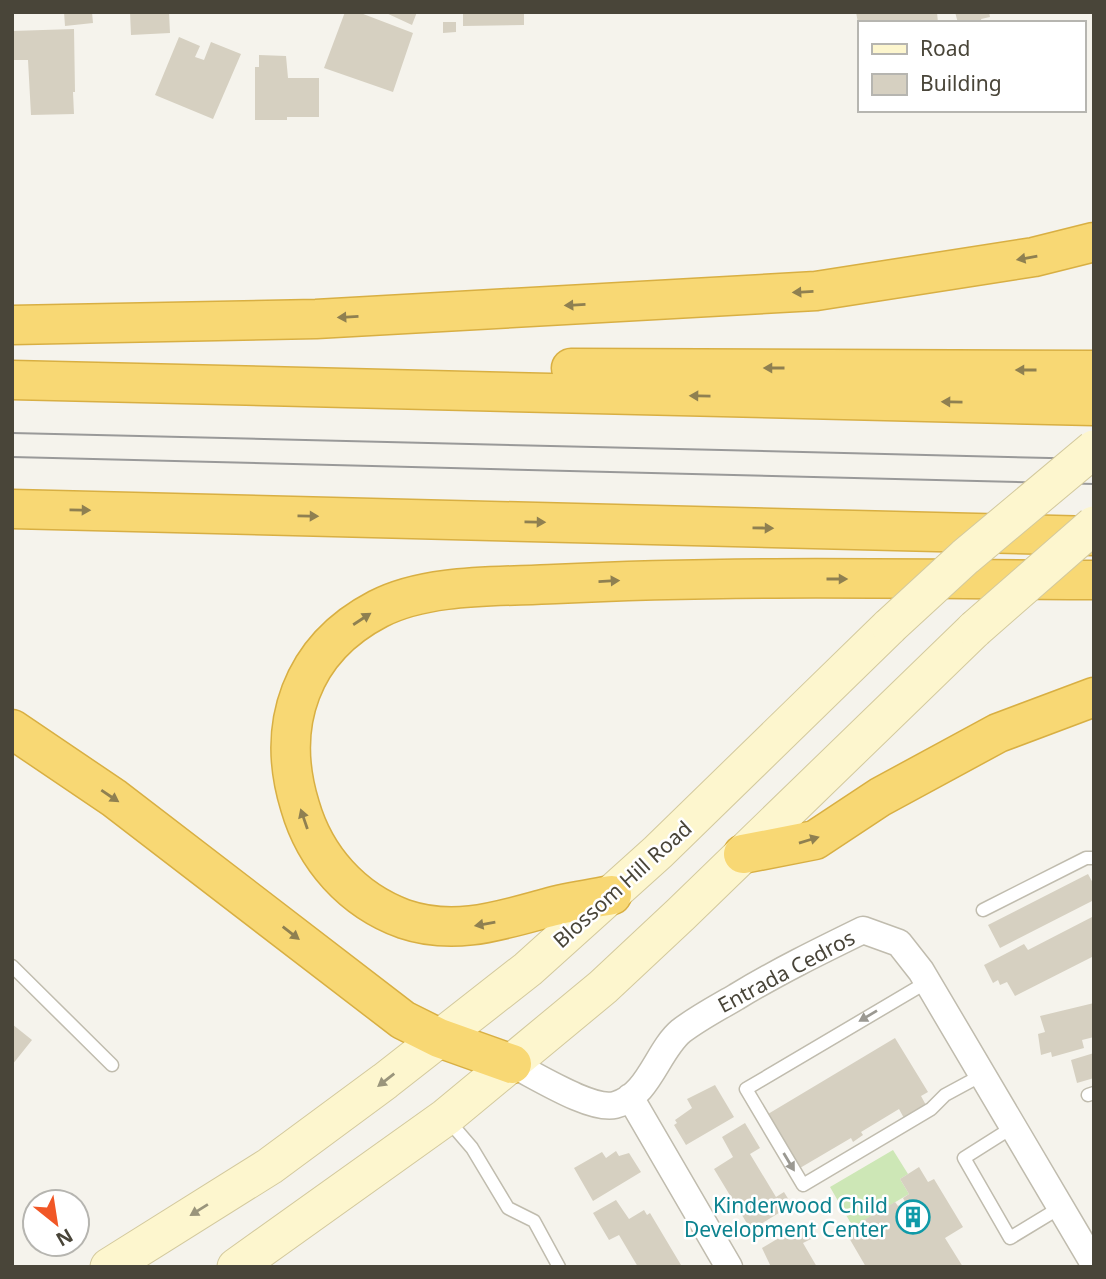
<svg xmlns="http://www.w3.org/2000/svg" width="1106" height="1279" font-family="'Noto Sans',sans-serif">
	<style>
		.green { fill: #cde7b6 }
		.building { fill: #d6d0c1 }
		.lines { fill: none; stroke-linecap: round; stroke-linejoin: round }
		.service-casing { stroke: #c0bcae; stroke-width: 15 }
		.minor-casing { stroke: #c0bcae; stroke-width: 29 }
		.secondary-casing { stroke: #d3c99d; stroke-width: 39 }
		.motorway-casing { stroke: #d8af43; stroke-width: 41 }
		.service { stroke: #fff; stroke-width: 12 }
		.minor { stroke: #fff; stroke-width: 26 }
		.secondary { stroke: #fdf6ce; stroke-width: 37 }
		.motorway { stroke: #f8d874; stroke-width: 38 }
		.tram { stroke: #999; stroke-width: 2 }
		.secondary-bridge-casing { stroke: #d3c99d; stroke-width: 39; stroke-linecap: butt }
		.secondary-bridge { stroke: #fdf6ce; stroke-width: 37 }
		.oneway { fill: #8f8051 }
		.oneway2 { fill: #9b9992 }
		.oneway3 { fill: #9a957c }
		.labels { text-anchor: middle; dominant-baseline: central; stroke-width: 5; stroke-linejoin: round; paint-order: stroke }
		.street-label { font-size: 21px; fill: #494539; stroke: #fff }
		.culture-label { font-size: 21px; fill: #0d838f; stroke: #fff; text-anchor: end }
	</style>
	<rect width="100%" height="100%" fill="#f5f3ec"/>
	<path class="green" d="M 893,1150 L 908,1174 L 900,1179 L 909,1194 L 853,1227 L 830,1187 Z"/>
	<path class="building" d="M 64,12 L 92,12 L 93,23 L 65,26 Z
		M 130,12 L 169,12 L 170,33 L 131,35 Z
		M 345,12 L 358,12 L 413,33 L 393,92 L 324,68 Z
		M 384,12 L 417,12 L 412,25 Z
		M 463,12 L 524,12 L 524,25 L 463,26 Z
		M 856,12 L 937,12 L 938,23 L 858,23 Z
		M 955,12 L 989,12 L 990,17 L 981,19 L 982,23 L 958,23 Z
		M 443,22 L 456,22 L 456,32 L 443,33 Z
		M 74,29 L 75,92 L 73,92 L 74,114 L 31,115 L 28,60 L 12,60 L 12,31 Z
		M 179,37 L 200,46 L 195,57 L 204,60 L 211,42 L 241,54 L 213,119 L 155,95 Z
		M 259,55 L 286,56 L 288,78 L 319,78 L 319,117 L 287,117 L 287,120 L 255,120 L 255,67 L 259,67 Z
		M 1088,874 L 1094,885 L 1094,900 L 1000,948 L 988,925 Z
		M 1094,916 L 1094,956 L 1015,996 L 1007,982 L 1000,985 L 998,980 L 993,983 L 984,965 L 1024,944 L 1028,950 Z
		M 1094,1003 L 1094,1037 L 1082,1040 L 1084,1048 L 1052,1057 L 1051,1052 L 1041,1055 L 1038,1034 L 1045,1032 L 1040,1016 Z
		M 12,1024 L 32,1040 L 12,1065 Z
		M 895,1038 L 928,1092 L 921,1096 L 927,1107 L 905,1120 L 899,1109 L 861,1132 L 863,1135 L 853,1142 L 851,1138 L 800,1168 L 768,1114 Z
		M 1094,1053 L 1094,1078 L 1077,1083 L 1071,1060 Z
		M 715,1085 L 734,1117 L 686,1145 L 674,1125 L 677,1123 L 675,1120 L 692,1108 L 687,1099 Z
		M 745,1123 L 760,1148 L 750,1154 L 776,1197 L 784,1192 L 792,1205 L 751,1230 L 714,1169 L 733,1157 L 722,1137 Z
		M 616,1151 L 619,1156 L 629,1153 L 641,1172 L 593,1201 L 574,1168 L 602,1152 L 606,1158 Z
		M 919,1167 L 928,1182 L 934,1179 L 963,1227 L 945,1238 L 963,1267 L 866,1267 L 845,1231 L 895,1202 L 898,1206 L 905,1202 L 903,1198 L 909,1194 L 900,1179 Z
		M 616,1200 L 629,1219 L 644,1210 L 647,1215 L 650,1213 L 681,1265 L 638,1267 L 619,1235 L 609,1240 L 593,1213 Z
		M 804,1223 L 813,1238 L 803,1243 L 817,1267 L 771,1267 L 762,1248 Z"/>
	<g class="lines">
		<defs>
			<path id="service" d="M 983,910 L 1086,858 L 1094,858
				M 12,966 L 112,1065
				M 927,982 L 746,1089 L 803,1185 L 931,1109 L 945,1095 L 982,1075
				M 1088,1095 L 1094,1093
				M 448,1120 L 472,1148 L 508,1208 L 534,1221 L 559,1267
				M 1013,1127 L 964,1158 L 1010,1238 L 1061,1207"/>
			<path id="minor" d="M 512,1064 C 535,1075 591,1111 615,1105 C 649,1096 657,1051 681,1031 C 698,1018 717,1008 736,997 C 777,972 820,951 863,930 L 899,943 L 921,971 L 1094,1264
				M 630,1097 L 729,1267"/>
			<path id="secondary" d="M 109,1267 L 270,1166 L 385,1081 L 528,969 L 658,852 L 890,626
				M 236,1267 L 446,1117 L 603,987 L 681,914 L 975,629"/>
			<path id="motorway" d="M 12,325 L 316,319 L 816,291 L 1034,257 L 1094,242
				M 571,368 L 1094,370
				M 12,380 L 1094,406
				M 12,509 L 1094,536
				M 12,729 L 114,798 L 403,1020 L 439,1038 L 512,1064
				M 743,854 L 815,840 L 880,797 L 998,733 L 1094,697
				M 612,895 C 591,899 568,902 547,908 C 499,921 454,936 404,919 C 352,900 315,858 300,806 C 275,725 301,649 378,609 C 428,583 500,587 555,584 C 734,575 914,579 1094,580"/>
		</defs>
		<use href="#service" class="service-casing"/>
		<use href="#minor" class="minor-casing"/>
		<use href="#secondary" class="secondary-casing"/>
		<use href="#motorway" class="motorway-casing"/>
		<use href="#service" class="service"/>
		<use href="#minor" class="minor"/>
		<use href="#secondary" class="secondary"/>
		<use href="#motorway" class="motorway"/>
		<path class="tram" d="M 12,433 L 1094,459
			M 12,457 L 1094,484"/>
		<defs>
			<path id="secondary-bridge" d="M 890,626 L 965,557 L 1094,449
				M 975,629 L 1094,525"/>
		</defs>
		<use href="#secondary-bridge" class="secondary-bridge-casing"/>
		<use href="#secondary-bridge" class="secondary-bridge"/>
	</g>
	<defs><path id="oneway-solid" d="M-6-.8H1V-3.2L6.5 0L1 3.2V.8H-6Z" transform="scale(1.75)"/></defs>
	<g class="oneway">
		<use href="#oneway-solid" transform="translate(1027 258) rotate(170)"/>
		<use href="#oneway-solid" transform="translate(803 292) rotate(177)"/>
		<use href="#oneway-solid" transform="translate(575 305) rotate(177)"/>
		<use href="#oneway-solid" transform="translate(348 317) rotate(177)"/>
		<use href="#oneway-solid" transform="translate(774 368) rotate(-180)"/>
		<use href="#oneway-solid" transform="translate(1026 370) rotate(-180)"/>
		<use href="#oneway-solid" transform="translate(700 396) rotate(-179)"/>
		<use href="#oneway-solid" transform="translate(952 402) rotate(-179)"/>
		<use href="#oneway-solid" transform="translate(80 510) rotate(1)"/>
		<use href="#oneway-solid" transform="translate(308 516) rotate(1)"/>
		<use href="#oneway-solid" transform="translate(535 522) rotate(1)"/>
		<use href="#oneway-solid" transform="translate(763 528) rotate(1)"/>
		<use href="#oneway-solid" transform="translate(837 579)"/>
		<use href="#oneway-solid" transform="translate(609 581) rotate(-3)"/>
		<use href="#oneway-solid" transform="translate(362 619) rotate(-33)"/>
		<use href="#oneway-solid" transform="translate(110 796) rotate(34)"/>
		<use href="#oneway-solid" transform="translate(304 819) rotate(-109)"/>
		<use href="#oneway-solid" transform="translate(809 840) rotate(-17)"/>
		<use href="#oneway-solid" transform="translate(485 924) rotate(170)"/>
		<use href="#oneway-solid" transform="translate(291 933) rotate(38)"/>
	</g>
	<g class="oneway2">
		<use href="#oneway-solid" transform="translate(868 1016) rotate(149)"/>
		<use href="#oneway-solid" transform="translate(789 1162) rotate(59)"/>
	</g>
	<g class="oneway3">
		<use href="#oneway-solid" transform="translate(386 1080) rotate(142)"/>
		<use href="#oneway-solid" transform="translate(199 1210) rotate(148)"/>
	</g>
	<defs>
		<symbol id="building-ring" viewBox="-11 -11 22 22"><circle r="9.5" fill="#fff" stroke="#0f9aa8" stroke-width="1.5"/><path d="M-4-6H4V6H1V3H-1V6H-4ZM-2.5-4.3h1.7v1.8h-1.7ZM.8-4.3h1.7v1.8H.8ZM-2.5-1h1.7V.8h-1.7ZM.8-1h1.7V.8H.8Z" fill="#0f9aa8"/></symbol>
	</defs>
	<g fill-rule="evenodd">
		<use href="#building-ring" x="894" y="1198" width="38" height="38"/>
	</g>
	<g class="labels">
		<g class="street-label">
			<text transform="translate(622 884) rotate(-42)">Blossom Hill Road</text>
			<text transform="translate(786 971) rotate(-28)">Entrada Cedros</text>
		</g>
		<g class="culture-label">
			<text x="888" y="1205">Kinderwood Child<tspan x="888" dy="24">Development Center</tspan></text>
		</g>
	</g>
	<rect width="1106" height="1279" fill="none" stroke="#494539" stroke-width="28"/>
	<rect x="858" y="21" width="228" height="91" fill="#ffffff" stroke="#b6b5b0" stroke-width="2"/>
	<rect x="872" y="44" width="35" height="10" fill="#fdf6ce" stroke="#b6b5b0" stroke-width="2"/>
	<text x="920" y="56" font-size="21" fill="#494539">Road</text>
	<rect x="872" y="74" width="35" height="21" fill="#d6d0c1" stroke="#b6b5b0" stroke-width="2"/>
	<text x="920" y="91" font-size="21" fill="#494539">Building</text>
	<g transform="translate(56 1223) rotate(150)"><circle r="33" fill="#ffffff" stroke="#b6b5b0" stroke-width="2"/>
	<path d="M0-5L12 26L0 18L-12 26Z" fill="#f15726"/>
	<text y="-10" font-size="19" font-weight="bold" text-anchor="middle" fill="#494539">N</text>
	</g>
</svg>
